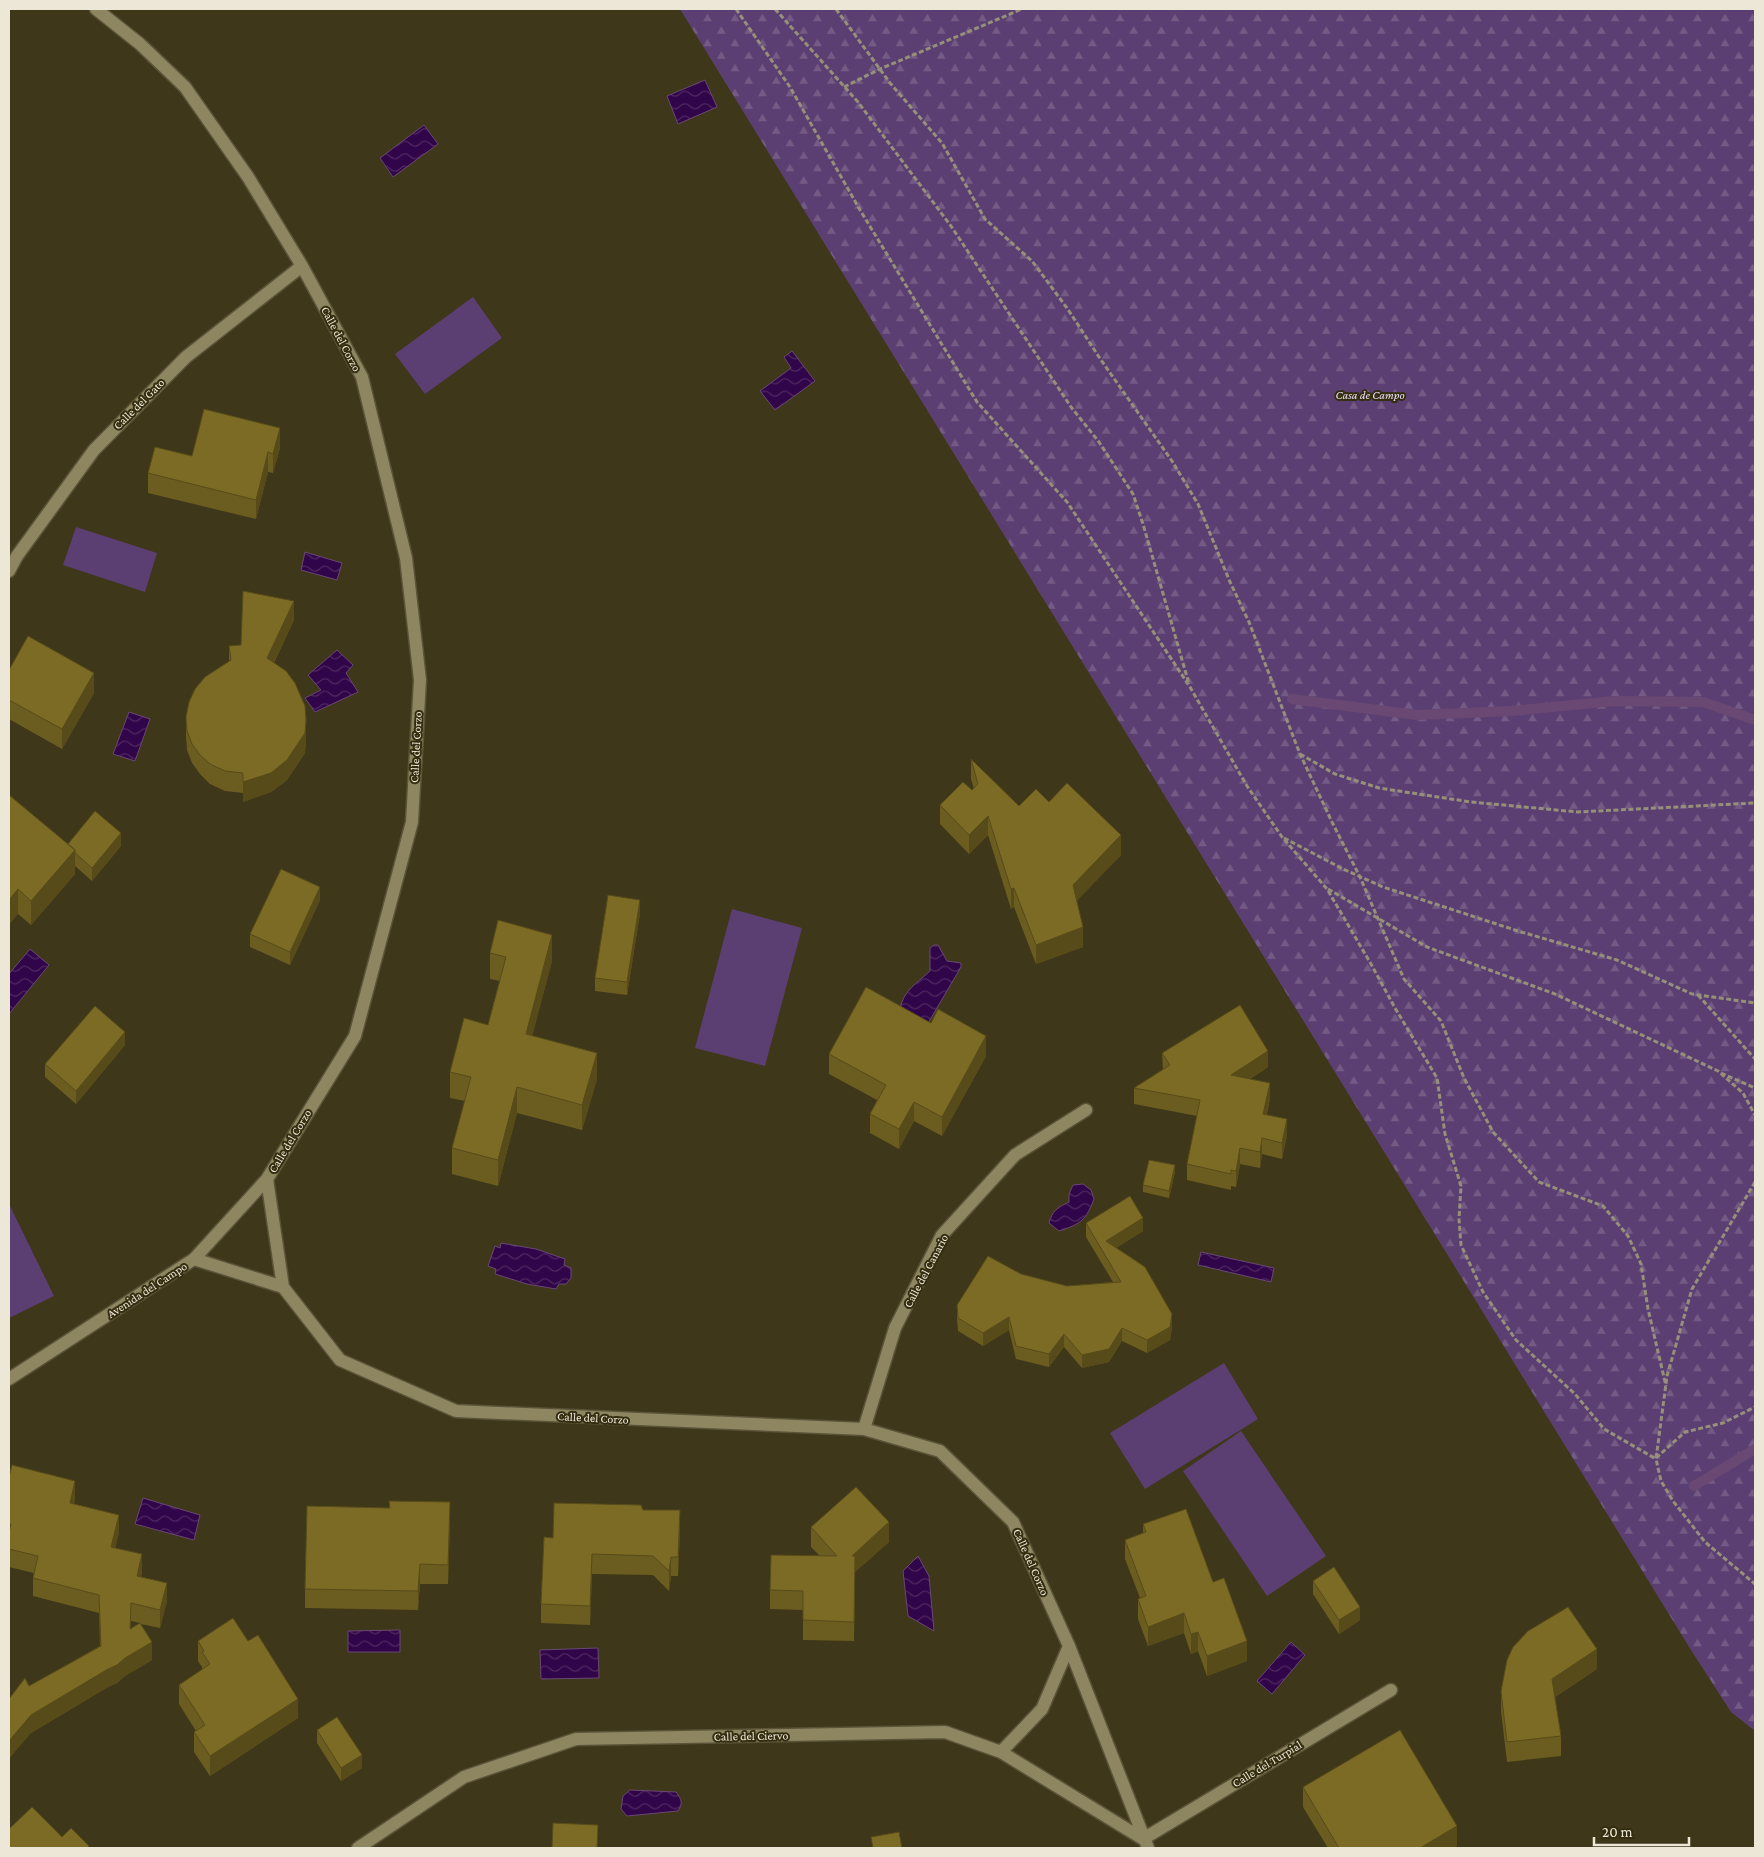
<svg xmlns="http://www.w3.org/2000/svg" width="1764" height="1857" font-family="'Crimson Pro',serif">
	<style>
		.grass { fill: #5c3f72 }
		.forest { fill: url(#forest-firs) }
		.water { fill: url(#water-waves); stroke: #694973 }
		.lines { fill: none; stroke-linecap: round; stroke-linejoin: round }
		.stream { stroke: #694973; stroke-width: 10 }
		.minor-casing { stroke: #5a5338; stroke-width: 15 }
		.path { stroke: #96907a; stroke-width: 3; stroke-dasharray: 5 2.5; stroke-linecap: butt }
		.minor { stroke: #8e8561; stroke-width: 12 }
		.wall { fill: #6b5c1f; fill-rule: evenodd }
		.shaded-wall { fill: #574b19 }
		.building { fill: #7c6b24; stroke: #574b19 }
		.labels { text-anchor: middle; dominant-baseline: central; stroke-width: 4; stroke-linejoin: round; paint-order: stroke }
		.street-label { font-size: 12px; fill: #ece7d6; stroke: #342d0f }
		.park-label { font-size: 12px; font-style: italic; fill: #e9def2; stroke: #342d0f }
	</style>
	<defs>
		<pattern id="forest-firs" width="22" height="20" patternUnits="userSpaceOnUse" patternTransform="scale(1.25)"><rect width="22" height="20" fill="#5c3f72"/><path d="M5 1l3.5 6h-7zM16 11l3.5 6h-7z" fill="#745b85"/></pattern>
		<pattern id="water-waves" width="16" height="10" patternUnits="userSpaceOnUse" patternTransform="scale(1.25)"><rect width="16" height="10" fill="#310549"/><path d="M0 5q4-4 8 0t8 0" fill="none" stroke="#4f2962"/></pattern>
	</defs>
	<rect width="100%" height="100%" fill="#3e371a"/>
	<path class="grass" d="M 473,297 L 502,338 L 425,394 L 395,354 Z
		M 76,527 L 157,553 L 145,592 L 63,565 Z
		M 732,909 L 802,928 L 765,1066 L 695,1048 Z
		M 9,1204 L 54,1296 L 9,1318 Z
		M 1224,1363 L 1258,1419 L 1145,1489 L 1110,1433 Z
		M 1241,1431 L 1326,1556 L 1267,1596 L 1183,1471 Z"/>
	<path class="forest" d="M 680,9 L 1755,9 L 1755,1731 L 1731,1712 L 1691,1650 Z"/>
	<path class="water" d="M 705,80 L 717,107 L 678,124 L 667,96 Z
		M 424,125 L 438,144 L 393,177 L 380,158 Z
		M 792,351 L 815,381 L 775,410 L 760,391 L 791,368 L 784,357 Z
		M 305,552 L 342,563 L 337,580 L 301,570 Z
		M 337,650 L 353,665 L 346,673 L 358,692 L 315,712 L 305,698 L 321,690 L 308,675 Z
		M 129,712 L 150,719 L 135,761 L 113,754 Z
		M 934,945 L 938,945 L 947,961 L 961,963 L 961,967 L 924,1030 L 900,1009 C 903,991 917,983 930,971 L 930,948 Z
		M 30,949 L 49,965 L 9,1014 L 9,974 Z
		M 1083,1184 L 1091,1190 L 1094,1199 C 1086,1220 1081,1224 1059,1231 L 1049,1223 C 1052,1211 1058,1207 1069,1202 L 1069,1194 L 1073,1185 Z
		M 501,1243 L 536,1249 L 565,1259 L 564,1265 L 571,1268 L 571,1278 L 566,1284 L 559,1284 L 556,1289 L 527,1284 L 495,1274 L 496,1269 L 488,1266 L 495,1246 L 500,1248 Z
		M 1201,1252 L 1274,1268 L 1271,1282 L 1198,1265 Z
		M 143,1498 L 200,1515 L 194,1540 L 135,1524 Z
		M 918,1556 L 929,1576 L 934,1631 L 908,1616 L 903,1571 Z
		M 400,1630 L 400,1652 L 348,1652 L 348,1631 Z
		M 1291,1642 L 1305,1655 L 1272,1694 L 1257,1681 Z
		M 598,1648 L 599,1678 L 541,1679 L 540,1650 Z
		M 630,1790 L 676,1792 C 682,1800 683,1803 678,1811 L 627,1816 L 621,1809 L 623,1796 Z"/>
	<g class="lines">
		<path class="stream" d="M 1292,699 L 1417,715 L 1512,711 L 1614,701 L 1703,702 L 1755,720
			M 1694,1486 L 1755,1449"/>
		<defs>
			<path id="minor" d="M 96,9 L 140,44 L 185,87 L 248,177 L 302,266 L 362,377 L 406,558 L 420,680 L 412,822 L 355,1036 L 267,1179 L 283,1287 L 340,1360 L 456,1411 L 864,1429 L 940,1451 L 1013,1522 L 1069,1646 L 1148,1848
				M 9,571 L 17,556 L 94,450 L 186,357 L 302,266
				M 194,1259 L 283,1287
				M 9,1379 L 194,1259 L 267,1179
				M 864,1429 L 895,1328 L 942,1235 L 1015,1155 L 1086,1110
				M 1001,1752 L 1042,1709 L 1069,1646
				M 358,1848 L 464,1777 L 576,1739 L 945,1732 L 1001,1752 L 1143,1839 L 1391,1690"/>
		</defs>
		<use href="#minor" class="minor-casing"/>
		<path class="path" d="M 736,9 L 790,87 L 860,210 L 977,402 L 1067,502 L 1190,687 L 1247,786 L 1282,837 L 1327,889 L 1371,964 L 1395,1008 L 1437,1078 L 1445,1134 L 1461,1186 L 1459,1219 L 1461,1245 L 1483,1292 L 1516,1340 L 1575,1394 L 1604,1429 L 1656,1459
			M 775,9 L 858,102 L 951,226 L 1071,407 L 1099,442 L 1133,494 L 1143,524 L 1189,684
			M 836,9 L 890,83 L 942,143 L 985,219 L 1032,261 L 1067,308 L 1101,360 L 1172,461 L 1198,504 L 1230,582 L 1249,622 L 1300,754 L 1332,822 L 1360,877 L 1404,979 L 1441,1021 L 1464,1078 L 1493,1132 L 1539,1182 L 1603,1206 L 1628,1236 L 1641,1264 L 1648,1309 L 1666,1386
			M 844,87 L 880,69 L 1022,9
			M 1300,754 L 1335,774 L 1379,788 L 1471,802 L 1578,812 L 1755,803
			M 1284,838 L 1343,869 L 1383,887 L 1518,931 L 1617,960 L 1692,994 L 1755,1003
			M 1328,889 L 1427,947 L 1555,994 L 1718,1071 L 1743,1093 L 1755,1115
			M 1698,995 L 1755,1059
			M 1721,1073 L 1755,1088
			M 1755,1182 L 1692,1289 L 1667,1376 L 1656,1459 L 1661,1481 L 1673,1501 L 1705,1542 L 1755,1584
			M 1656,1458 L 1685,1432 L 1723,1423 L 1755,1407"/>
		<use href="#minor" class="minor"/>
	</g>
	<path class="wall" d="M 280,448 L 273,473 L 268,472 L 256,519 L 148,493 L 148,473 L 192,456 Z
		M 294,620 L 274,663 L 306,740 L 305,753 L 287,780 L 271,792 L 243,802 L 243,793 L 225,791 L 210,784 L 200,774 L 192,763 L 187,750 L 186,736 L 186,717 L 229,662 L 229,646 L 241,645 Z
		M 9,670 L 94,693 L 62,749 L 9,719 Z
		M 971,759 L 1019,806 L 1049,802 L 1121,855 L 1077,900 L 1083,947 L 1036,964 L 1014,907 L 1011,909 L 988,835 L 969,854 L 940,824 L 940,805 L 972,790 L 974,789 L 971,779 Z
		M 9,795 L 68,844 L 121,846 L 92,881 L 75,866 L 75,874 L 31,925 L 18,914 Z
		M 320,900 L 290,965 L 250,947 L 250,934 Z
		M 640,913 L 627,995 L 595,991 L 595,978 Z
		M 490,953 L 552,961 L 532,1036 L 597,1079 L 582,1130 L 517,1113 L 498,1186 L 452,1174 L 452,1148 L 465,1101 L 450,1098 L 450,1072 L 488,1025 L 500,981 L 490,979 Z
		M 125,1045 L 76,1104 L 45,1077 L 45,1064 Z
		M 1162,1053 L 1268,1067 L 1250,1079 L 1270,1099 L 1267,1114 L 1287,1135 L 1282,1159 L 1262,1154 L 1260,1168 L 1240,1164 L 1236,1187 L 1231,1186 L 1231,1190 L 1187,1180 L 1187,1164 L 1197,1116 L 1134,1104 L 1134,1088 L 1163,1070 Z
		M 829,1054 L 986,1056 L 942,1136 L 914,1121 L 899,1149 L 870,1133 L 870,1114 L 877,1100 L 829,1074 Z
		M 1175,1172 L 1169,1198 L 1143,1192 L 1143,1185 Z
		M 1086,1223 L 1143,1231 L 1116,1248 L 1172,1327 L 1170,1340 L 1147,1353 L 1122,1341 L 1109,1362 L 1082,1368 L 1064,1347 L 1049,1367 L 1016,1359 L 1009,1330 L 983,1346 L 958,1331 L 957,1318 L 957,1305 L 1021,1274 L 1067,1286 L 1113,1282 L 1086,1237 Z
		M 9,1477 L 75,1499 L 74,1504 L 119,1533 L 115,1548 L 142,1572 L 141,1577 L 167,1601 L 160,1628 L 141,1624 L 152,1660 L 125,1676 L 117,1683 L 108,1687 L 31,1733 L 29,1686 L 100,1646 L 99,1613 L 33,1596 L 33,1578 L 34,1573 L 9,1567 ZM 131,1621 L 140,1623 L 130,1629 Z
		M 389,1501 L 450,1522 L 448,1584 L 420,1584 L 418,1610 L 305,1608 L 305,1589 L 389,1508 Z
		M 643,1510 L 680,1530 L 678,1576 L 671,1576 L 669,1591 L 653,1575 L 592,1574 L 590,1625 L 541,1623 L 541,1604 L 553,1538 Z
		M 1143,1524 L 1213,1582 L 1247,1661 L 1207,1676 L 1198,1651 L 1191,1654 L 1184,1633 L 1148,1646 L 1138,1619 L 1138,1599 L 1140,1598 L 1125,1559 L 1125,1540 L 1143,1533 Z
		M 811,1527 L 889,1542 L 855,1572 L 854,1641 L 803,1640 L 803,1610 L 770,1609 L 770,1590 L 819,1555 L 811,1547 Z
		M 1313,1581 L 1360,1620 L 1339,1634 L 1313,1594 Z
		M 198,1641 L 298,1718 L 210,1776 L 194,1752 L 194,1732 L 196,1731 L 179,1704 L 179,1685 L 202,1670 L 202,1667 L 198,1661 Z
		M 1597,1669 L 1555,1697 L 1561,1736 L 1561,1756 L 1507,1762 L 1501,1711 L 1501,1691 Z
		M 317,1730 L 362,1768 L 341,1781 L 317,1743 Z
		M 1303,1787 L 1457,1846 L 1453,1848 L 1328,1848 L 1303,1807 Z"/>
	<path class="shaded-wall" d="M 280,428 L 280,448 L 273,473 L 273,454 Z
		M 268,452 L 268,472 L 256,519 L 256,500 Z
		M 294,601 L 294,620 L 267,677 L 267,658 Z
		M 94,673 L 94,693 L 62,749 L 62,729 Z
		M 306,720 L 306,740 L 305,753 L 287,780 L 271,792 L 243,802 L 243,782 Z
		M 988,816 L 988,835 L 969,854 L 969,835 Z
		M 121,833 L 121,846 L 92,881 L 92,868 Z
		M 1121,835 L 1121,855 L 1073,905 L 1073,885 Z
		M 75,850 L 75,874 L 31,925 L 31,901 Z
		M 320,887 L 320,900 L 290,965 L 290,952 Z
		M 1014,888 L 1014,907 L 1011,909 L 1011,889 Z
		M 18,889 L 18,914 L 9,925 L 9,900 Z
		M 640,900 L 640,913 L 627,995 L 627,982 Z
		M 1083,927 L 1083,947 L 1036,964 L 1036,945 Z
		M 552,935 L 552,961 L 526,1060 L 526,1034 Z
		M 125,1032 L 125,1045 L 76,1104 L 76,1091 Z
		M 986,1036 L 986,1056 L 942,1136 L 942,1117 Z
		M 1268,1051 L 1268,1067 L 1231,1091 L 1231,1075 Z
		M 597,1053 L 597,1079 L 582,1130 L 582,1105 Z
		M 1270,1083 L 1270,1099 L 1263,1130 L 1263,1114 Z
		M 517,1087 L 517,1113 L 498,1186 L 498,1160 Z
		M 914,1102 L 914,1121 L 899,1149 L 899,1129 Z
		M 1287,1119 L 1287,1135 L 1282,1159 L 1282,1143 Z
		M 1262,1138 L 1262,1154 L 1260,1168 L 1260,1152 Z
		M 1240,1148 L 1240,1164 L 1236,1187 L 1236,1171 Z
		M 1175,1165 L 1175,1172 L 1169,1198 L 1169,1191 Z
		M 1143,1218 L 1143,1231 L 1106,1254 L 1106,1241 Z
		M 1172,1314 L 1172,1327 L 1170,1340 L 1147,1353 L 1147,1340 Z
		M 1009,1317 L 1009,1330 L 983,1346 L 983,1333 Z
		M 1122,1328 L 1122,1341 L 1109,1362 L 1082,1368 L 1082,1355 Z
		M 1064,1334 L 1064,1347 L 1049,1367 L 1049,1354 Z
		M 75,1481 L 75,1499 L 70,1521 L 70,1503 Z
		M 450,1502 L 450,1522 L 448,1584 L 448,1565 Z
		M 680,1510 L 680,1530 L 678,1576 L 678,1557 Z
		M 119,1515 L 119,1533 L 111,1565 L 111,1547 Z
		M 889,1522 L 889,1542 L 855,1572 L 854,1641 L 855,1572 L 852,1556 Z
		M 142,1554 L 142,1572 L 137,1594 L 137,1576 Z
		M 592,1554 L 592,1574 L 590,1625 L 590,1606 Z
		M 671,1557 L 671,1576 L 669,1591 L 669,1571 Z
		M 420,1564 L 420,1584 L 418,1610 L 418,1591 Z
		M 167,1583 L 167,1601 L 160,1628 L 160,1610 Z
		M 1360,1607 L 1360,1620 L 1339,1634 L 1339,1620 Z
		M 1184,1613 L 1184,1633 L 1148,1646 L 1148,1627 Z
		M 1198,1632 L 1198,1651 L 1191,1654 L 1191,1634 Z
		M 1247,1641 L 1247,1661 L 1207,1676 L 1207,1656 Z
		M 152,1642 L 152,1660 L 125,1676 L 117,1683 L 108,1687 L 31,1733 L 9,1759 L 9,1741 L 31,1715 Z
		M 1597,1649 L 1597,1669 L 1552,1699 L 1552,1679 Z
		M 298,1699 L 298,1718 L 210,1776 L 210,1756 Z
		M 362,1755 L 362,1768 L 341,1781 L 341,1768 Z
		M 1457,1826 L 1457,1846 L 1453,1848 L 1420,1848 Z"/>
	<path class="building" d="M 204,409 L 280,428 L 273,454 L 268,452 L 256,500 L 148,473 L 155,447 L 192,456 Z
		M 243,591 L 294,601 L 267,658 L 286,671 L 295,683 L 305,706 L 306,720 L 305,733 L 287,760 L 271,773 L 243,782 L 243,773 L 225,771 L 210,764 L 200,755 L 192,744 L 187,731 L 186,717 L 189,702 L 195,689 L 205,677 L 231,660 L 229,646 L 241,645 Z
		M 28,636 L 94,673 L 62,729 L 9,700 L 9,670 Z
		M 971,759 L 1019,806 L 1036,789 L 1049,802 L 1067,783 L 1121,835 L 1073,885 L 1083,927 L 1036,945 L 1014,888 L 1011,889 L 988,816 L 969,835 L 940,805 L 963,782 L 972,790 L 978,784 Z
		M 9,795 L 75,850 L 31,901 L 18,889 L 9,900 Z
		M 95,811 L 121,833 L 92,868 L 75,853 L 75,850 L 68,844 Z
		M 281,869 L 320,887 L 290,952 L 250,934 Z
		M 608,895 L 640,900 L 627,982 L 595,978 Z
		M 498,920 L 552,935 L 526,1034 L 597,1053 L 582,1105 L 517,1087 L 498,1160 L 452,1148 L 471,1077 L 450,1072 L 464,1018 L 488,1025 L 506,957 L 490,953 Z
		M 866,987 L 931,1023 L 938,1009 L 986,1036 L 942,1117 L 914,1102 L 899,1129 L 870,1114 L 886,1085 L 829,1054 Z
		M 1240,1005 L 1268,1051 L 1231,1075 L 1270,1083 L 1263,1114 L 1287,1119 L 1282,1143 L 1262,1138 L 1260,1152 L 1240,1148 L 1236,1171 L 1231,1170 L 1231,1174 L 1187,1164 L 1200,1100 L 1134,1088 L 1170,1065 L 1162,1053 Z
		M 95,1006 L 125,1032 L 76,1091 L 45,1064 Z
		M 1149,1160 L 1175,1165 L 1169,1191 L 1143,1185 Z
		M 1130,1196 L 1143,1218 L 1106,1241 L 1145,1267 L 1172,1314 L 1170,1327 L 1147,1340 L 1122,1328 L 1109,1349 L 1082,1355 L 1064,1334 L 1049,1354 L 1016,1346 L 1009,1317 L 983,1333 L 958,1318 L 957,1305 L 988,1256 L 1021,1274 L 1067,1286 L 1121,1282 L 1086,1223 Z
		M 12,1465 L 75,1481 L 70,1503 L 119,1515 L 111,1547 L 142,1554 L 137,1576 L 167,1583 L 160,1610 L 131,1603 L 130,1629 L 140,1623 L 152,1642 L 125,1658 L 117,1665 L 108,1669 L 31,1715 L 9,1741 L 9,1699 L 25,1678 L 29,1686 L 101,1646 L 99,1595 L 33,1578 L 38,1556 L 9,1549 L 9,1532 L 11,1524 L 9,1524 L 9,1477 Z
		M 856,1487 L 889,1522 L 852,1556 L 855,1556 L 854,1622 L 803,1620 L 803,1591 L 770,1590 L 771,1555 L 837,1556 L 811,1527 Z
		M 389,1501 L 450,1502 L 448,1565 L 420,1564 L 418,1591 L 305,1589 L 307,1506 L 390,1508 Z
		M 554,1503 L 641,1505 L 643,1510 L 680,1510 L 678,1557 L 671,1557 L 669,1571 L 653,1556 L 592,1554 L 590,1606 L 541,1604 L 544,1537 L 553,1538 Z
		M 1186,1509 L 1213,1582 L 1224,1578 L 1247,1641 L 1207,1656 L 1198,1632 L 1191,1634 L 1184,1613 L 1148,1627 L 1138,1599 L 1146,1596 L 1125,1540 L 1146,1532 L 1143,1524 Z
		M 1334,1567 L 1360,1607 L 1339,1620 L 1313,1581 Z
		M 1568,1607 L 1597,1649 L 1552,1679 L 1561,1736 L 1507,1742 L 1501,1691 L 1507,1660 L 1513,1647 L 1528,1631 Z
		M 233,1618 L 248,1641 L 258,1635 L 298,1699 L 210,1756 L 194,1732 L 205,1725 L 179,1685 L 210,1664 L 202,1652 L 204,1651 L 198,1641 Z
		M 337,1717 L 362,1755 L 341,1768 L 317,1730 Z
		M 1400,1730 L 1457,1826 L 1420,1848 L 1339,1848 L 1303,1787 Z
		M 32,1807 L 62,1837 L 71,1828 L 89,1846 L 87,1848 L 9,1848 L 9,1829 Z
		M 553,1823 L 598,1825 L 597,1848 L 552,1848 Z
		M 899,1832 L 902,1848 L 873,1848 L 871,1837 Z"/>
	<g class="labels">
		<g class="street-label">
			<text transform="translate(341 339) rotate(62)">Calle del Corzo</text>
			<text transform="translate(139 404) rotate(-45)">Calle del Gato</text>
			<text transform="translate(416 747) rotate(-87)">Calle del Corzo</text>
			<text transform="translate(290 1141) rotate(-59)">Calle del Corzo</text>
			<text transform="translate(926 1271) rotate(-62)">Calle del Canario</text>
			<text transform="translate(147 1290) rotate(-33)">Avenida del Campo</text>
			<text transform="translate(593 1418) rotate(3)">Calle del Corzo</text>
			<text transform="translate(1031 1562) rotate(66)">Calle del Corzo</text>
			<text transform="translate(751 1736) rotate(-1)">Calle del Ciervo</text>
			<text transform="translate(1267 1764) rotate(-31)">Calle del Turpial</text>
		</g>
		<g class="park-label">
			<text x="1370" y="395">Casa de Campo</text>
		</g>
	</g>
	<rect width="1764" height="1857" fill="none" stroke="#ece7d6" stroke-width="20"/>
	<path d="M1594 1837v8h95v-8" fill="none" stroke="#ece7d6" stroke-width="2.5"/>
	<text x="1602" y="1837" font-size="15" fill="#ece7d6" stroke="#342d0f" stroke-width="4" paint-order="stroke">20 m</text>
</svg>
